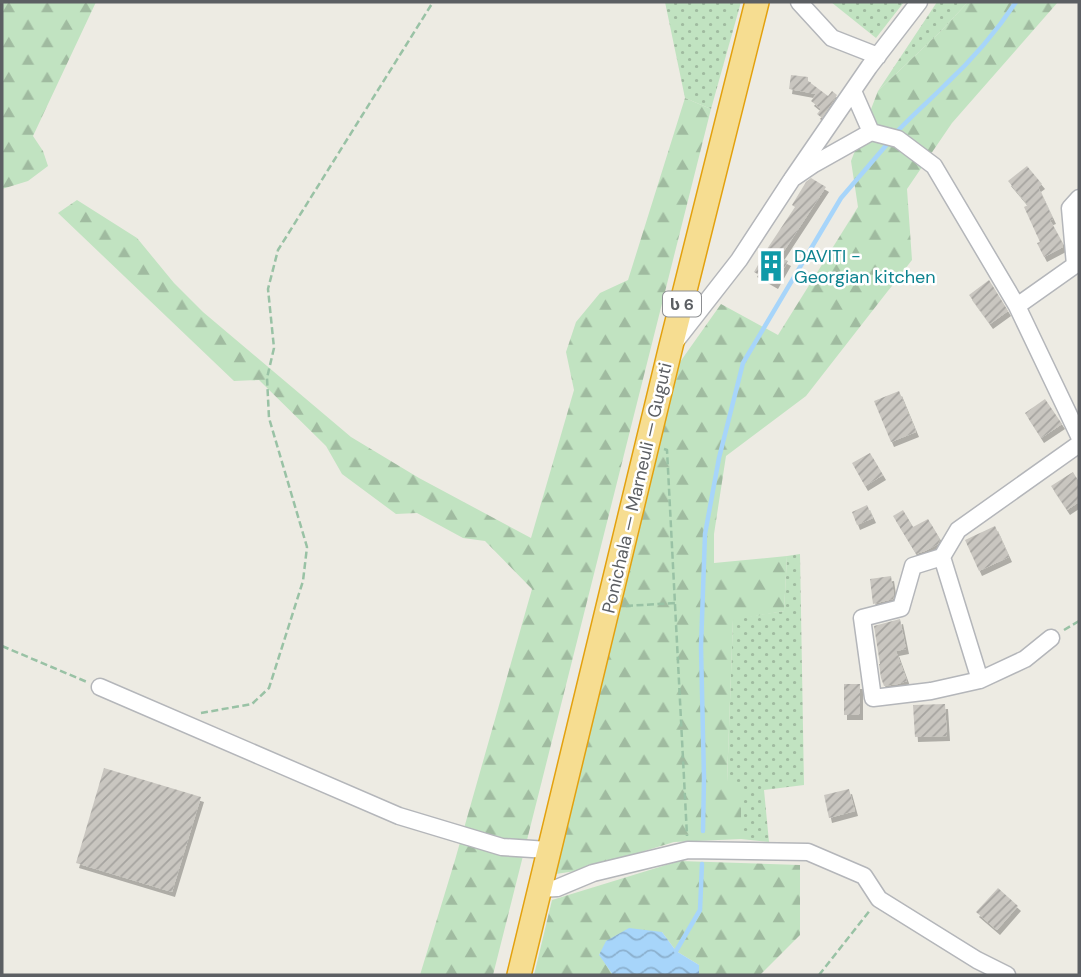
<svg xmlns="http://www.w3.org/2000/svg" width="1081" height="977" font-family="'DM Sans','Noto Sans Georgian',sans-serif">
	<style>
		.grass { fill: url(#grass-dots) }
		.forest { fill: url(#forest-firs) }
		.water { fill: url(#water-waves) }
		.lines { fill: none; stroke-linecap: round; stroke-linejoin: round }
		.stream { stroke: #a7d5fa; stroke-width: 4.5 }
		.building { fill: url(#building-hatch); filter: url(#shadow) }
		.minor-casing { stroke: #b4b6ba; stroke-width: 19 }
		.highway-casing { stroke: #e3a10e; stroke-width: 26 }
		.path { stroke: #99c2a5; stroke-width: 2.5; stroke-dasharray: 7 3.5; stroke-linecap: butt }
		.minor { stroke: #fff; stroke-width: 16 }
		.highway { stroke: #f6dd91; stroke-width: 23 }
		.labels { text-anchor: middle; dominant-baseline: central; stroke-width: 5; stroke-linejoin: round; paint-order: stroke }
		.shield { fill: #fff; stroke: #8d8f92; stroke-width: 2 }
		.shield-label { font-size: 16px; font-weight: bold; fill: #5c5f63 }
		.culture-label { font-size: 18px; fill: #0d838f; stroke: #fff; text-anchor: start }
		.street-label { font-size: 18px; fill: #5c5f63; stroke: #fff }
	</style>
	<defs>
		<pattern id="grass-dots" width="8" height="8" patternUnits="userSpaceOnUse" patternTransform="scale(1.75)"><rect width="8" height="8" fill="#c1e3c1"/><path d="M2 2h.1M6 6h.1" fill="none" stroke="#a0bba0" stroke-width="1.8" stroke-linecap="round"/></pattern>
		<pattern id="forest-firs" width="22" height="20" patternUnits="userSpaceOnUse" patternTransform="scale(1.75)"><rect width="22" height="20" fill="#c1e3c1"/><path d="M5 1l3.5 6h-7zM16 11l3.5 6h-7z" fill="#a0bba0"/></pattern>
		<pattern id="water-waves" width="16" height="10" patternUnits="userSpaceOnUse" patternTransform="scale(1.75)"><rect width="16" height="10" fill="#a7d5fa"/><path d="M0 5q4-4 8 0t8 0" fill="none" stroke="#8bb0ce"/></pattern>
		<pattern id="building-hatch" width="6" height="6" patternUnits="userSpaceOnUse" patternTransform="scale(1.75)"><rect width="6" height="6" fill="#c9c6c0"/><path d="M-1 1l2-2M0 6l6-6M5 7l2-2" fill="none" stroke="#a6a4a0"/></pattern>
		<filter id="shadow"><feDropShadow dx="3" dy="5" stdDeviation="0" flood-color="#0004"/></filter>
	</defs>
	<rect width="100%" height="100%" fill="#edebe3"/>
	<path class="grass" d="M 665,2 L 741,2 L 711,109 L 685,98 Z
		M 831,2 L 904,2 L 876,38 Z
		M 937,2 L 968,2 L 941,31 L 878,91 Z
		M 800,554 L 804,785 L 764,790 L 769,842 L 741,839 L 741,791 L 727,782 L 733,619 L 784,611 L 787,556 Z"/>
	<path class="forest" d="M 2,2 L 96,2 L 33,136 L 43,151 L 48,166 L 28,181 L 2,189 Z
		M 968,2 L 1058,2 L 952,123 L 907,189 L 912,260 L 806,396 L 726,456 L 714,534 L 714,563 L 787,556 L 784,611 L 733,620 L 727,781 L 741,790 L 741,839 L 674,842 L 582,870 L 556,874 L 680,362 L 721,304 L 778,335 L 858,207 L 851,161 L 878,91 L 941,31 Z
		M 685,98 L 711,109 L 493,975 L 420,975 L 455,860 L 532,589 L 485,541 L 463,538 L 417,513 L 396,514 L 342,474 L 326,446 L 259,380 L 234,381 L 58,213 L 77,200 L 137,238 L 174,283 L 203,312 L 351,437 L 419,478 L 531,538 L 574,390 L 566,352 L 576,322 L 600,293 L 628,280 Z
		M 679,861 L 800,865 L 800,935 L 760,975 L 699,975 L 699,965 L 676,951 L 662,932 L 599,954 L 613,975 L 534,975 L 552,900 Z"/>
	<path class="water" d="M 629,928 L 662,932 L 676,951 L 699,965 L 699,975 L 613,975 L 599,955 L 606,941 Z"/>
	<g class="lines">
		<path class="stream" d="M 894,135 C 910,117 928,102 945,85 C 972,60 996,32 1016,2
			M 703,831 L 704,778 L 701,647 L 705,534 L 719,458 L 743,363 L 841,198 L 889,142
			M 676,951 L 700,910 L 702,864"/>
	</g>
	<path class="building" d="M 791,75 L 808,77 L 808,81 L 828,96 L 832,91 L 837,95 L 822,118 L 817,114 L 821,109 L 811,101 L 816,94 L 789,89 Z
		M 1027,166 L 1042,184 L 1038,187 L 1053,219 L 1050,220 L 1063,244 L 1063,247 L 1044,257 L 1037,243 L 1040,242 L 1024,207 L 1028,205 L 1008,181 Z
		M 811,178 L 826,187 L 780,257 L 788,261 L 775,284 L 754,272 L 767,249 L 795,207 L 792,205 L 806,182 Z
		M 989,280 L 1008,311 L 990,324 L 969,295 Z
		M 899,391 L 916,432 L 891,442 L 874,401 Z
		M 1045,399 L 1062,424 L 1041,438 L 1025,413 Z
		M 870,453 L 883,475 L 865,486 L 852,463 Z
		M 1073,472 L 1079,482 L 1079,502 L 1067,510 L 1051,486 Z
		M 867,505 L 873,518 L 857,525 L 852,512 Z
		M 903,510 L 913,527 L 928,519 L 940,539 L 938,544 L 925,551 L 916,554 L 893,516 Z
		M 995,526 L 1009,557 L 979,571 L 965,540 Z
		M 891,576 L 894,596 L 893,599 L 873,604 L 870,579 Z
		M 900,619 L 906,649 L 896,651 L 907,681 L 898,684 L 884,686 L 881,678 L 879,664 L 880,664 L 874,626 Z
		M 844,684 L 860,684 L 860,715 L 844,715 Z
		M 945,704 L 947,736 L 915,737 L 913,705 Z
		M 104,768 L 201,797 L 172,892 L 76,863 Z
		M 849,789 L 855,811 L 829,818 L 824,795 Z
		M 998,888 L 1018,906 L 997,930 L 976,912 Z"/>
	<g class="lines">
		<defs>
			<path id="minor" d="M 799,2 L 832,38 L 878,56
				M 853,91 L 871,132
				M 792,179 L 814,164 L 871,132 L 898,139 L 934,166 L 1017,306 L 1079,436
				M 1017,306 L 1075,265 L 1070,208 L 1079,198
				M 675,342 L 739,260 L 792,179 L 869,67 L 919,2
				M 942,557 L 980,680
				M 1051,638 L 1025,659 L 980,680 L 931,691 L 873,698 L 862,618 L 901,608 L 913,566 L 942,557 L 958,530 L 1079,444
				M 100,687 L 399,816 L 502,847 L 548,850
				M 540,889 L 557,888 L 593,873 L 688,850 L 808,852 L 864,876 L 879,899 L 977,960 L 1007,975"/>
			<path id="highway" d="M 519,975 L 671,346 L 757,2"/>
		</defs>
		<use href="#minor" class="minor-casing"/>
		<use href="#highway" class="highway-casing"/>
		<path class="path" d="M 664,449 L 667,450 L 687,836
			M 626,606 L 675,603
			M 1064,630 L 1079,621
			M 2,646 L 87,682
			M 201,713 L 252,704 L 269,688 L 303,581 L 307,547 L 269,418 L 267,378 L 274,348 L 268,289 L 278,250 L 433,2
			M 819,975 L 871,909"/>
		<use href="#minor" class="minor"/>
		<use href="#highway" class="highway"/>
	</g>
	<defs>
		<symbol id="building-bare" viewBox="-9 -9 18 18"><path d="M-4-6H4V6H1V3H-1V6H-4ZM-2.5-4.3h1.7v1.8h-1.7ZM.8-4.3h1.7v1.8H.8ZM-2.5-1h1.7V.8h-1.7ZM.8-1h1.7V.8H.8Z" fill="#0f9aa8" stroke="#fff" stroke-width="2.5" paint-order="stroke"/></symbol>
	</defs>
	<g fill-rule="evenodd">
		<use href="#building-bare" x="749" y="244" width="44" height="44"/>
	</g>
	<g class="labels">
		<rect class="shield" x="663" y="291.5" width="38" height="25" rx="5"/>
		<g class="shield-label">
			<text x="682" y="304">ს 6</text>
		</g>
		<g class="culture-label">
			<text x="794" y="256">DAVITI -<tspan x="794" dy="21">Georgian kitchen</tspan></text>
		</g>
		<g class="street-label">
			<text transform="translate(637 488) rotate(-77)">Ponichala — Marneuli — Guguti</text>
		</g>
	</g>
	<rect width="1081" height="977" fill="none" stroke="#5c5f63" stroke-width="7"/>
</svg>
